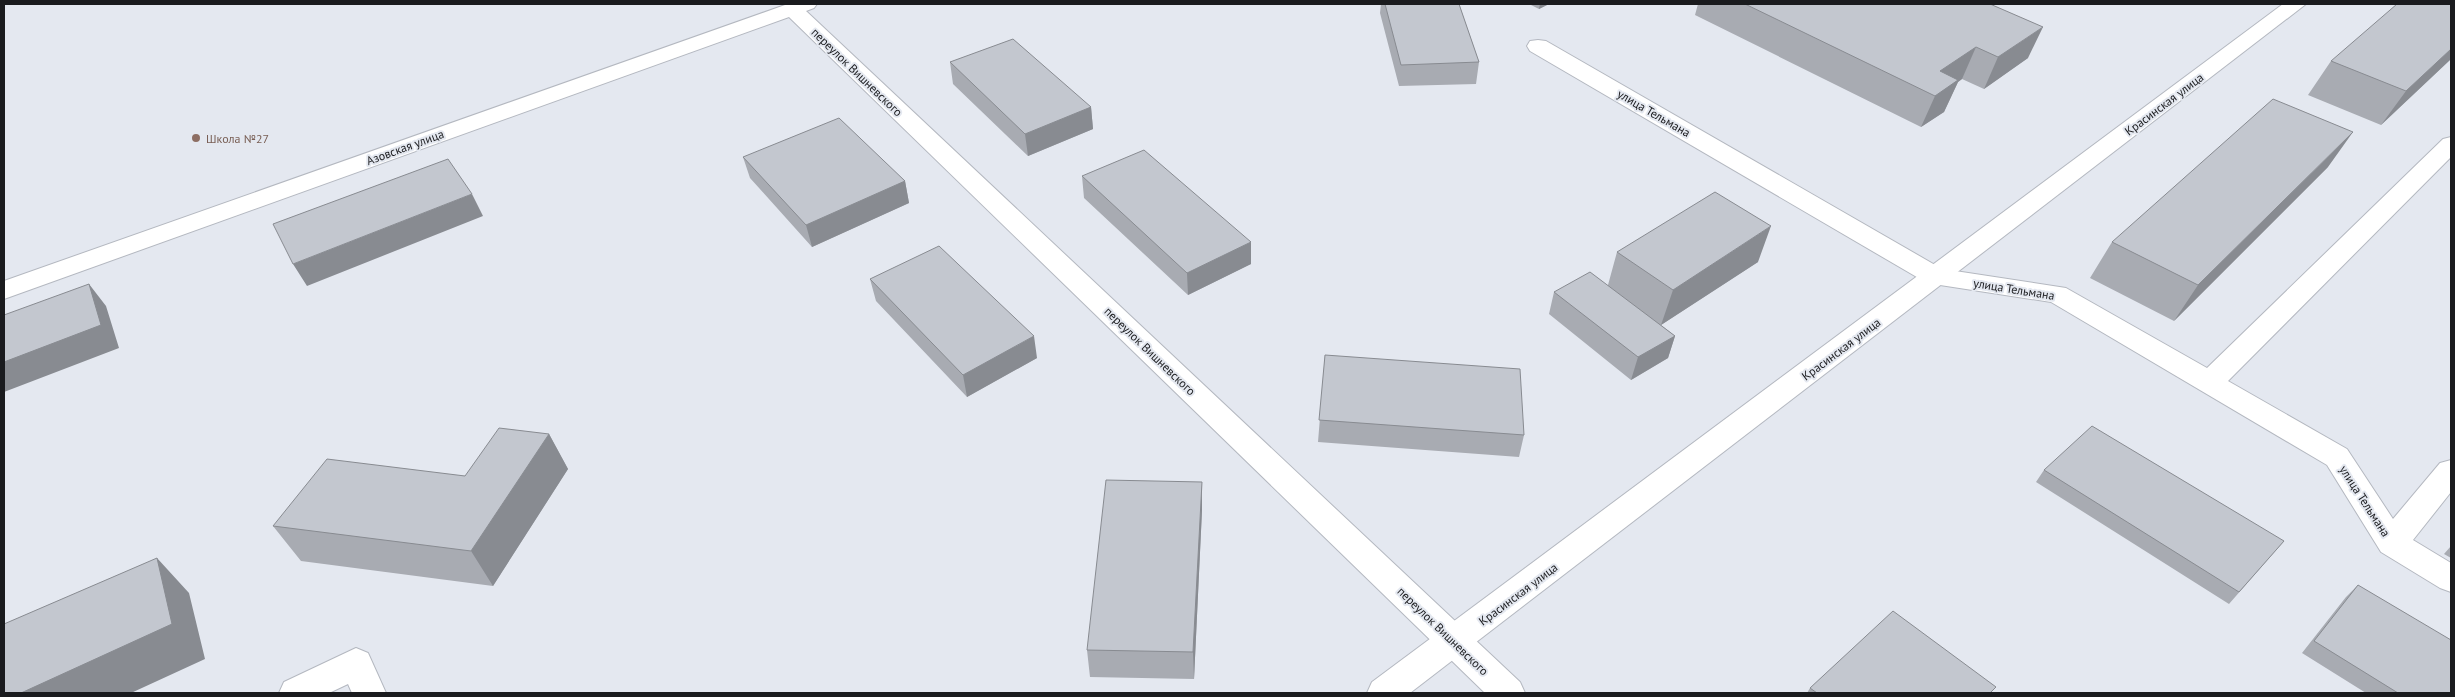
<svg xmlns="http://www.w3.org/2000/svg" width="2455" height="697" font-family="'PT Sans',sans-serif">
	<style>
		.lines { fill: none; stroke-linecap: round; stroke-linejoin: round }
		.minor-casing { stroke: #b4b8c0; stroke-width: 2 }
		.major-casing { stroke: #b4b8c0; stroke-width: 2 }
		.minor { fill: #fff; fill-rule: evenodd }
		.major { fill: #fff; fill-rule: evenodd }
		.wall { fill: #a8abb2 }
		.shaded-wall { fill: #888b91 }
		.building { fill: #c3c7cf; stroke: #888b91 }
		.education-dot { fill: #8d6e63; stroke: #e4e8f0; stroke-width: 2 }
		.labels { text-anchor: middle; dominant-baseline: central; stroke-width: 4; stroke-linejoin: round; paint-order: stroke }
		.street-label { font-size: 12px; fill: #1a1b1e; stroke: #e4e8f0 }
		.education-label { font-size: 12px; fill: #785e54; stroke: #e4e8f0; text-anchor: start }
	</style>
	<rect width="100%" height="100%" fill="#e4e8f0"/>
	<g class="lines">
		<defs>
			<path id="minor" d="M 817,4 L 814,8 L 806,11 L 1520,682 L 1525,693 L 1485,693 L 789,17 L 4,299 L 4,281 L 785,5 Z
				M 1538,40 L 1546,41 L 1942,269 L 2066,288 L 2207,368 L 2443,139 L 2451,137 L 2451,157 L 2228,381 L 2347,449 L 2393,519 L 2440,463 L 2451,460 L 2451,492 L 2413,540 L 2451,563 L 2451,592 L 2440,588 L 2381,552 L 2327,465 L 2051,302 L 1927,283 L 1530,51 L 1527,46 L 1530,41 Z
				M 356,648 L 368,653 L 386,693 L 352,693 L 348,684 L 329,693 L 279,693 L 284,682 Z"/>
			<path id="major" d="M 2283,4 L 2306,4 L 1410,693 L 1367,693 L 1372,682 Z"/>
		</defs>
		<use href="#minor" class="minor-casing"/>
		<use href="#major" class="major-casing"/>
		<use href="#minor" class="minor"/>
		<use href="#major" class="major"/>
	</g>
	<path class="wall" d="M 1381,4 L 1459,4 L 1479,62 L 1476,84 L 1399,86 L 1380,13 Z
		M 1529,4 L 1549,4 L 1539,9 Z
		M 1698,4 L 1990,4 L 2028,58 L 1984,89 L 1962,79 L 1958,82 L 1944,112 L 1921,127 L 1695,15 Z
		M 2451,4 L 2451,59 L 2381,125 L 2308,95 L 2331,61 Z
		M 950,62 L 1091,107 L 1093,129 L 1028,156 L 953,84 Z
		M 743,157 L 905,181 L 909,203 L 812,247 L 750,178 Z
		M 2328,167 L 2174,321 L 2090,278 L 2112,242 Z
		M 1082,176 L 1251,242 L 1251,264 L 1188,295 L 1084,198 Z
		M 1617,252 L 1758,262 L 1661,325 L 1675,336 L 1668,358 L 1631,380 L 1549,314 L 1554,292 L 1608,285 Z
		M 870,279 L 1037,358 L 967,397 L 876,301 Z
		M 1325,355 L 1524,435 L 1519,457 L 1318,442 Z
		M 549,434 L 568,469 L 493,586 L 301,561 L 273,526 L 465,476 Z
		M 2044,470 L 2284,541 L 2229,604 L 2036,482 Z
		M 1202,482 L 1202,510 L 1194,679 L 1090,677 L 1087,650 Z
		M 2451,546 L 2451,558 L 2444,554 Z
		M 2358,585 L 2451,693 L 2366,693 L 2302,653 L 2346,597 Z
		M 1810,688 L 1991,693 L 1807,693 Z"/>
	<path class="shaded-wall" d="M 1540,4 L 1549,4 L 1539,9 Z
		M 2043,27 L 2028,58 L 1984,89 L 1998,57 Z
		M 1976,47 L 1962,79 L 1958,82 L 1944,112 L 1921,127 L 1935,96 L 1940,71 Z
		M 2451,49 L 2451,59 L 2381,125 L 2406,91 Z
		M 1091,107 L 1093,129 L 1028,156 L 1025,134 Z
		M 2353,132 L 2328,167 L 2174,321 L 2198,285 Z
		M 905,181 L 909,203 L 812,247 L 806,225 Z
		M 472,194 L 483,216 L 307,286 L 293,264 Z
		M 1771,226 L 1758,262 L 1661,325 L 1673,290 Z
		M 1251,242 L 1251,264 L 1188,295 L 1187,273 Z
		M 89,284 L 106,306 L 119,348 L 4,392 L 4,362 Z
		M 1034,336 L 1037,358 L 967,397 L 963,375 Z
		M 1675,336 L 1668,358 L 1631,380 L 1638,357 Z
		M 549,434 L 568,469 L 493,586 L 471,551 Z
		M 1202,482 L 1202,510 L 1194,679 L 1193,652 Z
		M 157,558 L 189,593 L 205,659 L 131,693 L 21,693 Z"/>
	<path class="building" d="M 1385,4 L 1459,4 L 1479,62 L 1401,65 Z
		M 1745,4 L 1990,4 L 2043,27 L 1998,57 L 1976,47 L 1940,71 L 1958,80 L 1935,96 Z
		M 2397,4 L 2451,4 L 2451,49 L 2406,91 L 2331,61 Z
		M 1013,39 L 1091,107 L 1025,134 L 950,62 Z
		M 2273,99 L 2353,132 L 2198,285 L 2112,242 Z
		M 839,118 L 905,181 L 806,225 L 743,157 Z
		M 1144,150 L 1251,242 L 1187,273 L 1082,176 Z
		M 448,159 L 472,194 L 293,264 L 273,224 Z
		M 1715,192 L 1771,226 L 1673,290 L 1617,252 Z
		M 939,246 L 1034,336 L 963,375 L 870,279 Z
		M 1590,272 L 1675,336 L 1638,357 L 1554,292 Z
		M 89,284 L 101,325 L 4,362 L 4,315 Z
		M 1325,355 L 1520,369 L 1524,435 L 1319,420 Z
		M 2092,426 L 2284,541 L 2239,592 L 2044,470 Z
		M 499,428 L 549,434 L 471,551 L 273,526 L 327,459 L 465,476 Z
		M 1106,480 L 1202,482 L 1193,652 L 1087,650 Z
		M 157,558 L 172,624 L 21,693 L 4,693 L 4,624 Z
		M 2358,585 L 2451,640 L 2451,693 L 2398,693 L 2314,641 Z
		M 1893,611 L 1996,687 L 1990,693 L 1817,693 L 1810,688 Z"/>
	<circle class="education-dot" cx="196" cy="138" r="5"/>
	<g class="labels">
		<g class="street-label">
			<text transform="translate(857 72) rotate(44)">переулок Вишневского</text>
			<text transform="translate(2164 104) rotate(-37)">Красинская улица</text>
			<text transform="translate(1654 113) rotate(30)">улица Тельмана</text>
			<text transform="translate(405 147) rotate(-20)">Азовская улица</text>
			<text transform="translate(2014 289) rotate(9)">улица Тельмана</text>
			<text transform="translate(1841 349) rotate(-37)">Красинская улица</text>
			<text transform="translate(1150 351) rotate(44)">переулок Вишневского</text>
			<text transform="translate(2365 501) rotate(57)">улица Тельмана</text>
			<text transform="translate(1518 594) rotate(-37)">Красинская улица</text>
			<text transform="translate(1443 631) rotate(44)">переулок Вишневского</text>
		</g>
		<g class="education-label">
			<text x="206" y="138">Школа №27</text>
		</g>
	</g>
	<rect width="2455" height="697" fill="none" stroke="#1a1b1e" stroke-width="10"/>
</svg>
